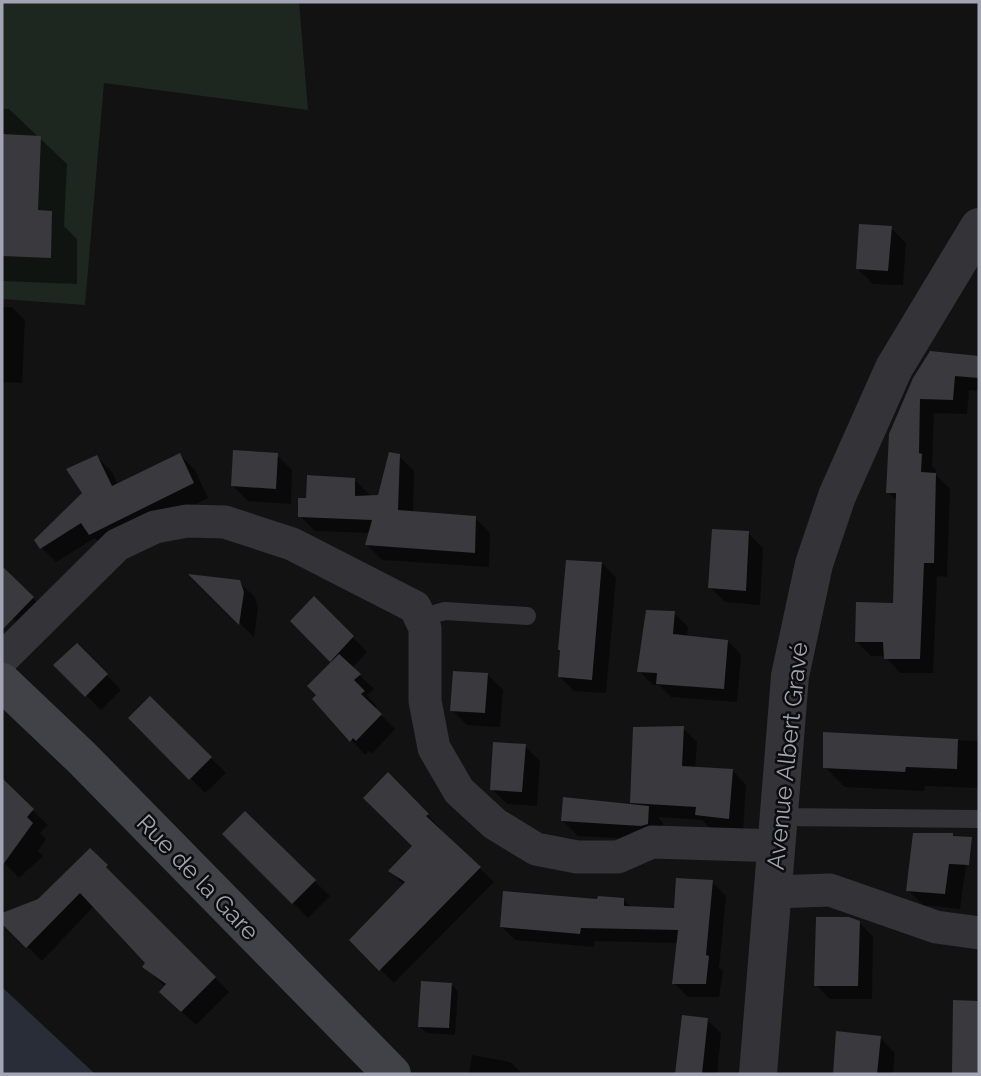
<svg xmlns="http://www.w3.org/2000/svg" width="981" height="1076" font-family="Raleway,sans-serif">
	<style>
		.green { fill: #1e2620 }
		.water { fill: #282d37 }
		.shadow { fill: #0007 }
		.building { fill: #39393e }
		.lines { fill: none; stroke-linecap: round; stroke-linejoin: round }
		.service { stroke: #333338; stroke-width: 18 }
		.minor { stroke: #333338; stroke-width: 33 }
		.tertiary { stroke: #333338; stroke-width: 38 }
		.secondary { stroke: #414148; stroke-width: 38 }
		.labels { text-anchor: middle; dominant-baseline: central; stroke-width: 5; stroke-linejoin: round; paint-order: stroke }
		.street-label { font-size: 24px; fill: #a3a4b4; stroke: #0d0d0e }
	</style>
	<rect width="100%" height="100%" fill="#121213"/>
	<path class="green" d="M 2,2 L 299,2 L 308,110 L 104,83 L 85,305 L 2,299 Z"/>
	<path class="water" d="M 2,987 L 95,1074 L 2,1074 Z"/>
	<path class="shadow" d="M 2,109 L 9,109 L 67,164 L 64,226 L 77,239 L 77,284 L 2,281 Z
		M 891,228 L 906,243 L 903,285 L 873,284 L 858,269 Z
		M 2,307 L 12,307 L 25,320 L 22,383 L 2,382 Z
		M 931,353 L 979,358 L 979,391 L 969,390 L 967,414 L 934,413 L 932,466 L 936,470 L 936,475 L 950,489 L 947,577 L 937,576 L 933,673 L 900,673 L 885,656 L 871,656 L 856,641 L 895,605 L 898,502 L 888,492 Z
		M 180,455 L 195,470 L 208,498 L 105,549 L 95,538 L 56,562 L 41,547 L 84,493 L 97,457 L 112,472 L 118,485 Z
		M 277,455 L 292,470 L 291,504 L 248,501 L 233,486 Z
		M 399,456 L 414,471 L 413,513 L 475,518 L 490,533 L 489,567 L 382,560 L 367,545 L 370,533 L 315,531 L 300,516 L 308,500 L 354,479 L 369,494 L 369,497 L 380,497 Z
		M 748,533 L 763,548 L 760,605 L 725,602 L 710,587 Z
		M 602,563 L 616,578 L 606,693 L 574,691 L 560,677 Z
		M 2,568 L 48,613 L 28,633 L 2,609 Z
		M 239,582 L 255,597 L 258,608 L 254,637 L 205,589 Z
		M 314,598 L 367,652 L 352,668 L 374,689 L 367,695 L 377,707 L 375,709 L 395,729 L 372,754 L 369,751 L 365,755 L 314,699 L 333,663 L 292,621 Z
		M 674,613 L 688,627 L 687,637 L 728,641 L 741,655 L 737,702 L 671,697 L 659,685 L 653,685 L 639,671 Z
		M 77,645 L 121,690 L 101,710 L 56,665 Z
		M 488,675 L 503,690 L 500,727 L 467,725 L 452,710 Z
		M 150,698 L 226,773 L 205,793 L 131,718 Z
		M 683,728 L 697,742 L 695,769 L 733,771 L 746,785 L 743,832 L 711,829 L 702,820 L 658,817 L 663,823 L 662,838 L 656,840 L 578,836 L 563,821 L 635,806 L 631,803 Z
		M 855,737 L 979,741 L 979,788 L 925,786 L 924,791 L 845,787 L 825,767 Z
		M 525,746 L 540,761 L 537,806 L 507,804 L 492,789 Z
		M 388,775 L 441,829 L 440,831 L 494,882 L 394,983 L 351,940 L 404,885 L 390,871 L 414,846 Z
		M 11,790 L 48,825 L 40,833 L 46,839 L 38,851 L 43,856 L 19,878 L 2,860 L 2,799 Z
		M 245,814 L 330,896 L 308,918 L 225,834 Z
		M 953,835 L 968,850 L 960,909 L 923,905 L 908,890 Z
		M 90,850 L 229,992 L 196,1025 L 175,1006 L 166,987 L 144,967 L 148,963 L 94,906 L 42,961 L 2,921 L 2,915 L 39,901 Z
		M 712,882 L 726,896 L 719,968 L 723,971 L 719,997 L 688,997 L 674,983 L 678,943 L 594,941 L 594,947 L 515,940 L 501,926 L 623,899 L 632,908 L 676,910 Z
		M 859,922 L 873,937 L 872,999 L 830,999 L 816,985 Z
		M 451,984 L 458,991 L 455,1035 L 427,1033 L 419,1026 Z
		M 955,1002 L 979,1003 L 979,1074 L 956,1074 L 954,1072 Z
		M 683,1017 L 707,1020 L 721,1033 L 717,1074 L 676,1074 Z
		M 838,1033 L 880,1038 L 895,1053 L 893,1074 L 834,1074 Z
		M 472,1055 L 510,1062 L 523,1074 L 469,1074 Z"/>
	<path class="building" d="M 2,134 L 41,136 L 38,210 L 52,211 L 51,258 L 2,256 Z
		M 859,224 L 892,226 L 888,271 L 856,269 Z
		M 930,351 L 979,356 L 979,378 L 955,376 L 953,400 L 920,399 L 919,453 L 922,454 L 921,472 L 936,473 L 934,563 L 924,563 L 920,659 L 884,659 L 883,642 L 855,642 L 856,602 L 893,603 L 896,493 L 886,493 L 889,434 L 913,378 Z
		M 233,450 L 278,453 L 276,489 L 231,486 Z
		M 389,452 L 400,454 L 398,510 L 476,516 L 475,553 L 365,545 L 372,520 L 298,517 L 298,498 L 306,498 L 307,475 L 355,478 L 355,496 L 378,495 Z
		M 180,453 L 194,483 L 89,535 L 81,523 L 40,549 L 34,540 L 82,493 L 66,469 L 97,455 L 112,486 Z
		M 712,529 L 749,531 L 746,591 L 708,588 Z
		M 566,560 L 602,562 L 592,680 L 558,677 L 560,650 L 558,650 Z
		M 2,566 L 34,597 L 2,630 Z
		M 188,574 L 240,580 L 244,592 L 239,625 Z
		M 314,596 L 354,636 L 330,662 L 290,621 Z
		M 646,610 L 675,611 L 673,634 L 728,640 L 724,689 L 656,684 L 657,673 L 637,672 Z
		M 77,643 L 108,674 L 85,697 L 53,665 Z
		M 339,654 L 361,674 L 354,680 L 365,691 L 361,694 L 382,714 L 356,741 L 353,738 L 350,742 L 312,699 L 316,695 L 307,686 Z
		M 453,671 L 488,673 L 485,713 L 450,711 Z
		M 150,696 L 212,757 L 189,780 L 128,718 Z
		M 684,726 L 682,766 L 733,769 L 729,819 L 695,815 L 696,807 L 630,803 L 633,727 Z
		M 823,732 L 958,739 L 957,769 L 906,767 L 905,772 L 823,768 Z
		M 493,742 L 526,744 L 522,792 L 490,790 Z
		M 388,772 L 429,814 L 426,816 L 481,867 L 379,971 L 349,940 L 405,882 L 388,871 L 412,846 L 363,798 Z
		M 2,778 L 34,809 L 27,817 L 33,823 L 2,866 Z
		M 563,797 L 649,806 L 648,824 L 641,826 L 561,821 Z
		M 245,811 L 316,880 L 292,904 L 222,834 Z
		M 913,833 L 953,833 L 953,836 L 972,837 L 969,865 L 949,864 L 945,894 L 906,891 Z
		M 90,848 L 108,865 L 106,867 L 216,977 L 181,1012 L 159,992 L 166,984 L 142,967 L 145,963 L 80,893 L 26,948 L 2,924 L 2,913 L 38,899 Z
		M 676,878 L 713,880 L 706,955 L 709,956 L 706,984 L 672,984 L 678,930 L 581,928 L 580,934 L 500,927 L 503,891 L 597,899 L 598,896 L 624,898 L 624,906 L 674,908 Z
		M 816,917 L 849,917 L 860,921 L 858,986 L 814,986 Z
		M 421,981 L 452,983 L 449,1028 L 418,1027 Z
		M 953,1000 L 979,1001 L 979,1073 L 952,1073 Z
		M 682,1015 L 708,1018 L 702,1074 L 675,1074 Z
		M 836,1031 L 881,1036 L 877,1074 L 833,1074 Z"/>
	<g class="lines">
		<path class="service" d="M 420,618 L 445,611 L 527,616
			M 779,817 L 979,819"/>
		<path class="minor" d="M 2,659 L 117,545 L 155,527 L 187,521 L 225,522 L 292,544 L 415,607 L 425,628 L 425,701 L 434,748 L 459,791 L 495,824 L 536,849 L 577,857 L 618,857 L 652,842 L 777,846
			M 773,892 L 830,890 L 936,927 L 979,933"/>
		<path class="tertiary" d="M 758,1074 L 790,676 L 814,564 L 837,496 L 894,368 L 979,227"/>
		<path class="secondary" d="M 2,682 L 82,758 L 392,1074"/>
	</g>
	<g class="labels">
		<g class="street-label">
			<text transform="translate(787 756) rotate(-84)">Avenue Albert Gravé</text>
			<text transform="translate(198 877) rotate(46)">Rue de la Gare</text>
		</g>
	</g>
	<rect width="981" height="1076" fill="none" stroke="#a3a4b4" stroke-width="7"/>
</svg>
